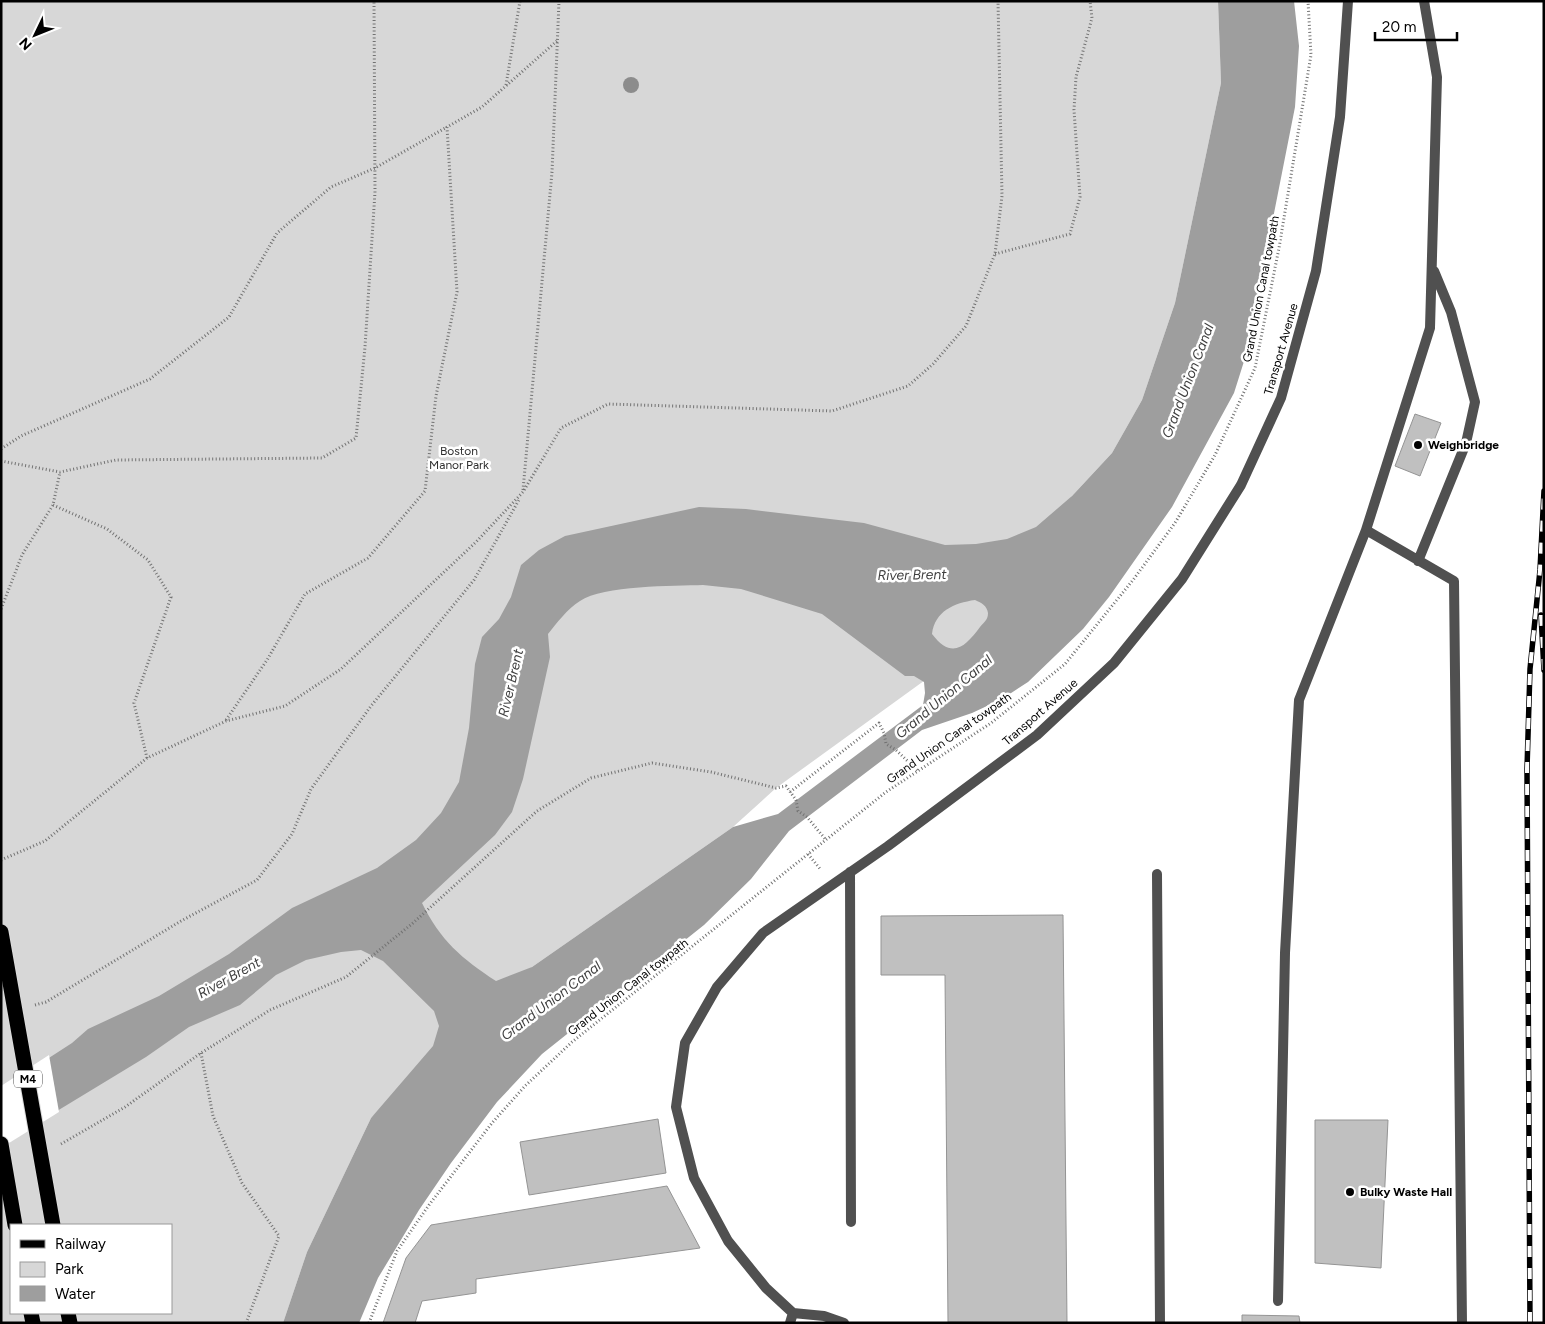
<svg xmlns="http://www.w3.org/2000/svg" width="1545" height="1324" font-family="Figtree,sans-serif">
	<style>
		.green { fill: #d7d7d7; fill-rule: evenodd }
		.water { fill: #9e9e9e; fill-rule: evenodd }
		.pier { fill: #fff }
		.building { fill: #c0c0c0; stroke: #949494 }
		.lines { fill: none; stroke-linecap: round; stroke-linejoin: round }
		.motorway-casing { stroke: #dbdbdb; stroke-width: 17 }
		.path { stroke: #727272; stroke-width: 3; stroke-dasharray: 1 2.5; stroke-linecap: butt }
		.service { stroke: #505050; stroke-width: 10 }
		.motorway { stroke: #000; stroke-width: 15 }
		.rail-casing { stroke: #000; stroke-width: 5.5 }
		.rail { stroke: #fff; stroke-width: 4; stroke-dasharray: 11; stroke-linecap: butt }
		.motorway-bridge-casing { stroke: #dbdbdb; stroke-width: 17; stroke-linecap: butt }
		.motorway-bridge { stroke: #000; stroke-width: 15 }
		.tree { fill: #8c8c8c }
		.poi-dot { fill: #000; stroke: #fff; stroke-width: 2 }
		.labels { text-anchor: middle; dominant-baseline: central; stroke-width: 5; stroke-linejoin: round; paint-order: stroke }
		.shield { fill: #fff; stroke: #4c4c4c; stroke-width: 1 }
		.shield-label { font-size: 11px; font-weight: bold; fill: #000 }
		.street-label { font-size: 12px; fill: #000; stroke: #fff }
		.poi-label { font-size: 12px; font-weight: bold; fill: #000; stroke: #fff; text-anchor: start }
		.park-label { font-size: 12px; fill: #2e2e2e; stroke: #fff }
		.water-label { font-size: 14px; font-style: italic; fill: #3f3f3f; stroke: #fff }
	</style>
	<rect width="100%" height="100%" fill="#fff"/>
	<path class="green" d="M 1,1 L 1218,1 L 1221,83 L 1175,303 L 1142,400 L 1112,453 L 1072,496 L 968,649 L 776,788 L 733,827 L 532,967 L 371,1118 L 307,1252 L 283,1323 L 1,1323 ZM 11,1225 L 171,1225 L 171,1313 L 11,1313 Z"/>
	<path class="water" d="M 1218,1 L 1294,1 L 1299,46 L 1295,107 L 1246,355 L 1234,393 L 1172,507 L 1109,597 L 1083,629 L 1028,682 L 1002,699 L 972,713 L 922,730 L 789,831 L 751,879 L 704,925 L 542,1054 L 497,1102 L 451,1163 L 419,1210 L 378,1278 L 359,1323 L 283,1323 L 307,1252 L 371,1118 L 433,1046 L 439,1026 L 434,1011 L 383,961 L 361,950 L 341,952 L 306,960 L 276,975 L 240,1005 L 189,1027 L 146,1057 L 1,1145 L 1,1089 L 72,1043 L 88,1029 L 159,996 L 229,954 L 292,908 L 377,868 L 416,840 L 441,813 L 459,782 L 469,728 L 475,664 L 482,637 L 499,619 L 511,597 L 521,565 L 539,550 L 565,536 L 699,507 L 746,509 L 864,523 L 945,545 L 976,544 L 1007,539 L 1036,527 L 1072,496 L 1112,453 L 1142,400 L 1175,303 L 1221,83 ZM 703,585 L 741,589 L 822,614 L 905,676 L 914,676 L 924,682 L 925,693 L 923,705 L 778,814 L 733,827 L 532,967 L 496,981 C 462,959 440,940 422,903 L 495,835 L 512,812 L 523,779 L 550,657 L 548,634 C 557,623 567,609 580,601 C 603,585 674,586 703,585 ZM 975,600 C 982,603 987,606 988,613 C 988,620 984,622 980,627 C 965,647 952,660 932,634 C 935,611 954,603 975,600 Z"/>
	<path class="pier" d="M 49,1055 L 59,1112 L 1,1148 L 1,1086 Z"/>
	<path class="building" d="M 1415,414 L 1441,423 L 1420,476 L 1395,466 Z
		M 1063,915 L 1067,1323 L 948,1322 L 945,975 L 881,975 L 881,916 Z
		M 658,1119 L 666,1173 L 529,1195 L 520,1142 Z
		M 1315,1120 L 1388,1120 L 1381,1268 L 1315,1263 Z
		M 667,1186 L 700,1248 L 476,1279 L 476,1293 L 422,1301 L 415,1323 L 383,1323 L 406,1258 L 431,1225 Z
		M 1242,1315 L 1299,1316 L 1300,1323 L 1242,1323 Z"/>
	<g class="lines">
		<defs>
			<path id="motorway" d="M 1,1144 L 15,1225
				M 31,1313 L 33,1323
				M 68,1313 L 70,1323"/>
		</defs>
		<use href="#motorway" class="motorway-casing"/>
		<path class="path" d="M 506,85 L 520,1
			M 995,254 L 1070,234 L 1080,197 L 1074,110 L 1076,77 L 1092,18 L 1090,1
			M 1,449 L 21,436 L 150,379 L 229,317 L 277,233 L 331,187 L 375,168 L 447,127
			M 1,461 L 60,472 L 116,460 L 322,458 L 356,438 L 365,347 L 375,192 L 374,1
			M 523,490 L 552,172 L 559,1
			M 53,505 L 107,529 L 148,560 L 171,597 L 134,703 L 147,758
			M 1,609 L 22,555 L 53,505 L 60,472
			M 226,720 L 267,660 L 305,594 L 368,558 L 425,491 L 436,396 L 457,292 L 447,127 L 482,107 L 558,40
			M 790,792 L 879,723 L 884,733 L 886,744 L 896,750 L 918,771
			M 808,854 L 821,870
			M 1,860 L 45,841 L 147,758 L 226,721 L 285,706 L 341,669 L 476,542 L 523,492 L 561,428 L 608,404 L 832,411 L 908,386 L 933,364 L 966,326 L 995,254 L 1002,196 L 998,1
			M 35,1005 L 46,1002 L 181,921 L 257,880 L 292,834 L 311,789 L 371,706 L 474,580 L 520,498
			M 201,1053 L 213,1116 L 242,1183 L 279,1236 L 246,1323
			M 61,1144 L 125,1107 L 201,1053 L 270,1010 L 346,977 L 413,923 L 537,811 L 591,778 L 652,763 L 711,772 L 776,788 L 786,786 L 796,800 L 798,811 L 807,817 L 826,840
			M 369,1323 L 397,1251 L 429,1205 L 492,1123 L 525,1086 L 572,1042 L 886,792 L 991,723 L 1065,664 L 1133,580 L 1175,523 L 1215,455 L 1255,368 L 1279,248 L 1311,55 L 1308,1"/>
		<path class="service" d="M 1424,1 L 1437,77 L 1430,328 L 1366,530 L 1454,581 L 1462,1323
			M 1418,561 L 1466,443 L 1475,402 L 1451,312 L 1434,271
			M 850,872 L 851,1222
			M 1157,874 L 1160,1323
			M 1278,1301 L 1285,953 L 1299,700 L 1366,530
			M 793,1313 L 824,1316 L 844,1323
			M 790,1323 L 793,1313 L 766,1288 L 728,1241 L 694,1178 L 676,1107 L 685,1043 L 717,987 L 763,933 L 888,846 L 1037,735 L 1114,663 L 1182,579 L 1241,485 L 1281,398 L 1316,271 L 1340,117 L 1348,1"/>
		<use href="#motorway" class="motorway"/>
		<defs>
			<path id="rail" d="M 1541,615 L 1544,670
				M 1530,1323 L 1527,769 L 1530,669 L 1540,570 L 1544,491"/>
		</defs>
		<use href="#rail" class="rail-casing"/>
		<use href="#rail" class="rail"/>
		<defs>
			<path id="motorway-bridge" d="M 1,932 L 53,1225"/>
		</defs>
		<use href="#motorway-bridge" class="motorway-bridge-casing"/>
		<use href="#motorway-bridge" class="motorway-bridge"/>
	</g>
	<circle class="tree" cx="631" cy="85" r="8"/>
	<g class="poi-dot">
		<circle cx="1418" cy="445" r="5"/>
		<circle cx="1350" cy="1192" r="5"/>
	</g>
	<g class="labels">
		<rect class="shield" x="14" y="1070.5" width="28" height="17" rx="4"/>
		<g class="shield-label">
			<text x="28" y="1079">M4</text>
		</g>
		<g class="street-label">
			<text transform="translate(1261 289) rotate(-79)">Grand Union Canal towpath</text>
			<text transform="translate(1281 349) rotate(-74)">Transport Avenue</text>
			<text transform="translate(1040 712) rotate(-41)">Transport Avenue</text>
			<text transform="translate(949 738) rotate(-35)">Grand Union Canal towpath</text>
			<text transform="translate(628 987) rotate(-38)">Grand Union Canal towpath</text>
		</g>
		<g class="poi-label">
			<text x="1428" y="445">Weighbridge</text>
			<text x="1360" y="1192">Bulky Waste Hall</text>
		</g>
		<g class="park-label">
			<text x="459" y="451">Boston<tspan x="459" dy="14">Manor Park</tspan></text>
		</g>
		<g class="water-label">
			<text transform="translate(1188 381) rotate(-69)">Grand Union Canal</text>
			<text transform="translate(912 575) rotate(-1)">River Brent</text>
			<text transform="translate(511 683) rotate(-77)">River Brent</text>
			<text transform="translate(944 697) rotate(-40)">Grand Union Canal</text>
			<text transform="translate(229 978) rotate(-29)">River Brent</text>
			<text transform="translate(551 1001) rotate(-37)">Grand Union Canal</text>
		</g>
	</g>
	<rect width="1545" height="1324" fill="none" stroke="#000000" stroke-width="5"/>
	<rect x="10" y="1224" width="162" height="90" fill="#ffffff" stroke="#999999"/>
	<rect x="20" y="1240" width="25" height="8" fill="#000000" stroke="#999999"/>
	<text x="55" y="1249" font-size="15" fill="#000000">Railway</text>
	<rect x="20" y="1262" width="25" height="15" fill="#d7d7d7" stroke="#999999"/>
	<text x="55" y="1274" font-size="15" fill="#000000">Park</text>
	<rect x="20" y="1286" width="25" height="15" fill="#9e9e9e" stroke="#999999"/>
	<text x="55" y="1299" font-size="15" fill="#000000">Water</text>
	<g transform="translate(35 35) rotate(227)" stroke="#ffffff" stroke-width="4" paint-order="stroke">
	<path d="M0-4L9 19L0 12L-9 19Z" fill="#000000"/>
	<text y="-8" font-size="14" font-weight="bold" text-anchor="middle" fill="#000000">N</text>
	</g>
	<path d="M1375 32v8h82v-8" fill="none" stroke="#000000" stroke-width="2.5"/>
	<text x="1382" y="32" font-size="15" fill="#000000" stroke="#ffffff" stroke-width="4" paint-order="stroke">20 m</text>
</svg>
